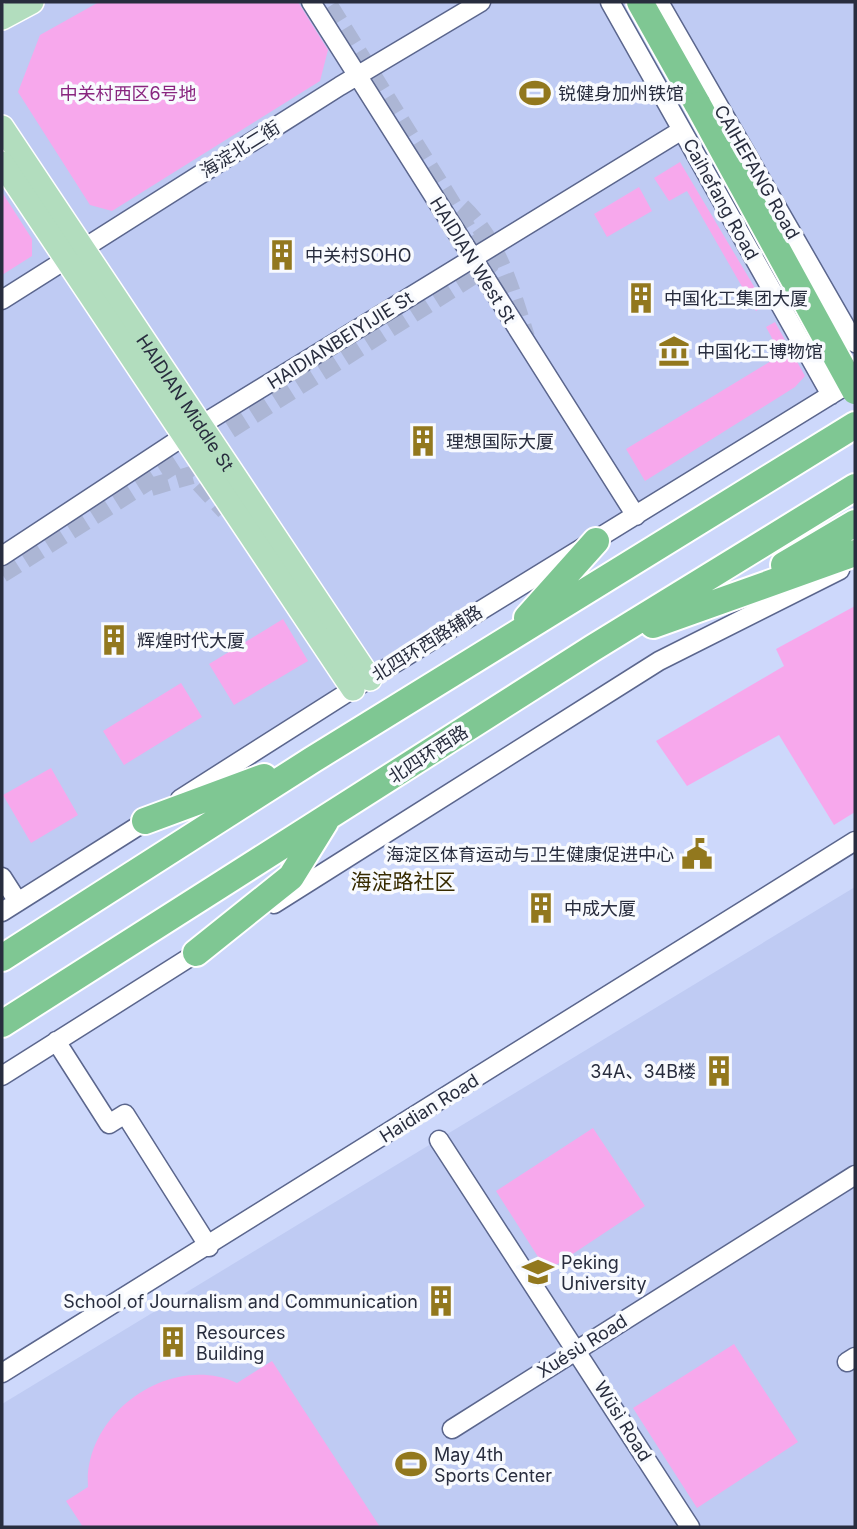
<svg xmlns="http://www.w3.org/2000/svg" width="857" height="1529" font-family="Inter,'Noto Sans SC',sans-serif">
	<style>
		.built { fill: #bfcbf3 }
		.green { fill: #f7a8ec }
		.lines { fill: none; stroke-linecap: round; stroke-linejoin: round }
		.minor-tunnel { stroke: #acb6d5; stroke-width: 18; stroke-dasharray: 18 9; stroke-linecap: butt }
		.minor-casing { stroke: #5b668d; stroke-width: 21 }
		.major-casing { stroke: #fff; stroke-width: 26 }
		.highway-casing { stroke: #fff; stroke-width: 30 }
		.minor { stroke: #fff; stroke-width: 18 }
		.major { stroke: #b2ddbe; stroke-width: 23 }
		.highway { stroke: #7fc793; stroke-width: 26 }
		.highway-bridge-casing { stroke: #fff; stroke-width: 30; stroke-linecap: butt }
		.highway-bridge { stroke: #7fc793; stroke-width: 26 }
		.labels { text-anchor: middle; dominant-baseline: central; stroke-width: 7; stroke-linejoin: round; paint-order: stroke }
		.park-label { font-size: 18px; fill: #88257f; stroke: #f8fafe }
		.poi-label { font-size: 18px; fill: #282d3e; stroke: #f8fafe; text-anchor: start }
		.street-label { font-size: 18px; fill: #282d3e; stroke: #f8fafe }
		.quarter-label { font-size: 21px; fill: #372b00; stroke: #f8fafe }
	</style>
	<rect width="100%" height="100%" fill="#cdd8fb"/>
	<path class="built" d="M 2,2 L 855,2 L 855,382 L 2,915 Z
		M 855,887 L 855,1527 L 2,1527 L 2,1404 Z"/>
	<path class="green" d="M 99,2 L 298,2 L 328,50 L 320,81 L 112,211 L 90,205 L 18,92 L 40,35 Z
		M 680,162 L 765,305 L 756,311 L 687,191 L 669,201 L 654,178 Z
		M 639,187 L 652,211 L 607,237 L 594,214 Z
		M 2,192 L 32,239 L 32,256 L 2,275 Z
		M 775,322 L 805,376 L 795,387 L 645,481 L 626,449 L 781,355 L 766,327 Z
		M 855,606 L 855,812 L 834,825 L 779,735 L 687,786 L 656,741 L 784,666 L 776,649 Z
		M 283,619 L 308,661 L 234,705 L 209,664 Z
		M 181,683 L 202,717 L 124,765 L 103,731 Z
		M 51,768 L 78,815 L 31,843 L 3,795 Z
		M 593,1128 L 645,1206 L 547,1271 L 496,1191 Z
		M 734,1344 L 798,1442 L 697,1508 L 633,1408 Z
		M 272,1361 L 380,1527 L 83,1527 L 66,1501 L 88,1487 C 83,1414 170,1352 237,1383 Z"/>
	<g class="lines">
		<path class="minor-tunnel" d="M 462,207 C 499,242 511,290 526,337
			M 151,487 L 192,475 L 225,511
			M 2,574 L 490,265 L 327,2"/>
		<defs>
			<path id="minor" d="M 311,2 L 636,516
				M 610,2 L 831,395
				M 659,2 L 855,343
				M 2,300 L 340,86 L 481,2
				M 2,556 L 201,425 L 682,130
				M 180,799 L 353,689 L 855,380
				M 2,877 L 18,902
				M 274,904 L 659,661 L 840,570
				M 2,912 L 154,816
				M 56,1041 L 109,1124 L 125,1114 L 209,1247
				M 2,1076 L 206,947
				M 439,1140 L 690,1527
				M 847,1362 L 855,1357
				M 2,1373 L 855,841
				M 452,1429 L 855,1175"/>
			<g id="major">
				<path d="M 2,18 L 32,2"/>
				<path id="s1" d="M 2,127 L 370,679"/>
				<path d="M 2,163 L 353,689"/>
			</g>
			<path id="highway" d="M 640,2 L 698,105
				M 784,565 L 855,523
				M 527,618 L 596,541
				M 653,625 L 855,553
				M 145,821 L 264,777
				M 196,953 L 291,877 L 325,822
				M 2,958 L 312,760 L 855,425
				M 2,1024 L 593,648 L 855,487"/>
		</defs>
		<use href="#minor" class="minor-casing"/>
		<use href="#major" class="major-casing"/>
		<use href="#highway" class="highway-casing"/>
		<use href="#minor" class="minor"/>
		<use href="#major" class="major"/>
		<use href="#highway" class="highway"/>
		<defs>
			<path id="highway-bridge" d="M 698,105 L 855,391"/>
		</defs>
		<use href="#highway-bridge" class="highway-bridge-casing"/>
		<use href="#highway-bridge" class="highway-bridge"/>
	</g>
	<defs>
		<symbol id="stadium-bare" viewBox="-9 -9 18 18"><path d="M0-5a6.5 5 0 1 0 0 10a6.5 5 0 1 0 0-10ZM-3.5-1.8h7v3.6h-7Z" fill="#92781e" stroke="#f8fafe" stroke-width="2.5" paint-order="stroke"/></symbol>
		<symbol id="building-bare" viewBox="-9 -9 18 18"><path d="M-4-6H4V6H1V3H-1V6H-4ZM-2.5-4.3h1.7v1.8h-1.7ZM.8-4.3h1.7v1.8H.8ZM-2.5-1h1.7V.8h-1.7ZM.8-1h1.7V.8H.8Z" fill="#92781e" stroke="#f8fafe" stroke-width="2.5" paint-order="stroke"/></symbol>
		<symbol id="museum-bare" viewBox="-9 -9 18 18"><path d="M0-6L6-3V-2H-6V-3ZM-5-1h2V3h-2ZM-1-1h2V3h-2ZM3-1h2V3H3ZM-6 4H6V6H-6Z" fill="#92781e" stroke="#f8fafe" stroke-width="2.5" paint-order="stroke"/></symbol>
		<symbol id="civic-bare" viewBox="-9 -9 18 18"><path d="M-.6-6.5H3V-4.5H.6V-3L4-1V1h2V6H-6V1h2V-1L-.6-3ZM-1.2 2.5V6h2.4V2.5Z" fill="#92781e" stroke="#f8fafe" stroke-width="2.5" paint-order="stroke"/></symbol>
		<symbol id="university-bare" viewBox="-9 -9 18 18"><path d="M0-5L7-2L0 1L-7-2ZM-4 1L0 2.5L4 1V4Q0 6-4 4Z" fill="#92781e" stroke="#f8fafe" stroke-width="2.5" paint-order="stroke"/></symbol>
	</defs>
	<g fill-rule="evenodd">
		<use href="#stadium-bare" x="513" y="71" width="44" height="44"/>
		<use href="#building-bare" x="260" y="233" width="44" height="44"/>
		<use href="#building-bare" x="619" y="276" width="44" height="44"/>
		<use href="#museum-bare" x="652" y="329" width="44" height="44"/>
		<use href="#building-bare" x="401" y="419" width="44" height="44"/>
		<use href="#building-bare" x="92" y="618" width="44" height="44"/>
		<use href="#civic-bare" x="675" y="832" width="44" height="44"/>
		<use href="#building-bare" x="519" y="886" width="44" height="44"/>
		<use href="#building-bare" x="697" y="1049" width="44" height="44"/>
		<use href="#university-bare" x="516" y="1250" width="44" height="44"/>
		<use href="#building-bare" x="419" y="1279" width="44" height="44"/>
		<use href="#building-bare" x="151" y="1320" width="44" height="44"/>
		<use href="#stadium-bare" x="389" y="1442" width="44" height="44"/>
	</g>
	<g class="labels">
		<g class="park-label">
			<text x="128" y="93">中关村西区6号地</text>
		</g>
		<g class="poi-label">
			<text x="558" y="93">锐健身加州铁馆</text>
			<text x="305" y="255">中关村SOHO</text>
			<text x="664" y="298">中国化工集团大厦</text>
			<text x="697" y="351">中国化工博物馆</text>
			<text x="446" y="441">理想国际大厦</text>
			<text x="137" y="640">辉煌时代大厦</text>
			<text x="674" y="854" text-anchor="end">海淀区体育运动与卫生健康促进中心</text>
			<text x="564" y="908">中成大厦</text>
			<text x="696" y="1071" text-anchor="end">34A、34B楼</text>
			<text x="561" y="1262">Peking<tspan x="561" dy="21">University</tspan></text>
			<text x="418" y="1301" text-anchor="end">School of Journalism and Communication</text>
			<text x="196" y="1332">Resources<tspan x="196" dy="21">Building</tspan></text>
			<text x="434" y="1454">May 4th<tspan x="434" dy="21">Sports Center</tspan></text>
		</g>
		<g class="street-label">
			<text transform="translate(240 149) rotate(-32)">海淀北二街</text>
			<text transform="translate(757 172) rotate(60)">CAIHEFANG Road</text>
			<text transform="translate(721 199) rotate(61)">Caihefang Road</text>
			<text transform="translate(473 260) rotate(58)">HAIDIAN West St</text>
			<text transform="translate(340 340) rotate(-32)">HAIDIANBEIYIJIE St</text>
			<text stroke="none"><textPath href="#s1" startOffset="331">HAIDIAN Middle St</textPath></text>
			<text transform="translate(427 643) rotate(-32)">北四环西路辅路</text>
			<text transform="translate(428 754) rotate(-33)">北四环西路</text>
			<text transform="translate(429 1108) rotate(-32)">Haidian Road</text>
			<text transform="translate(582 1346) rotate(-32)">Xuésù Road</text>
			<text transform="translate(623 1421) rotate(58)">Wūsì Road</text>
		</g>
		<g class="quarter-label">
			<text x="403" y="881">海淀路社区</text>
		</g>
	</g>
	<rect width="857" height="1529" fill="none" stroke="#282d3e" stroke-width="7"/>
</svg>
